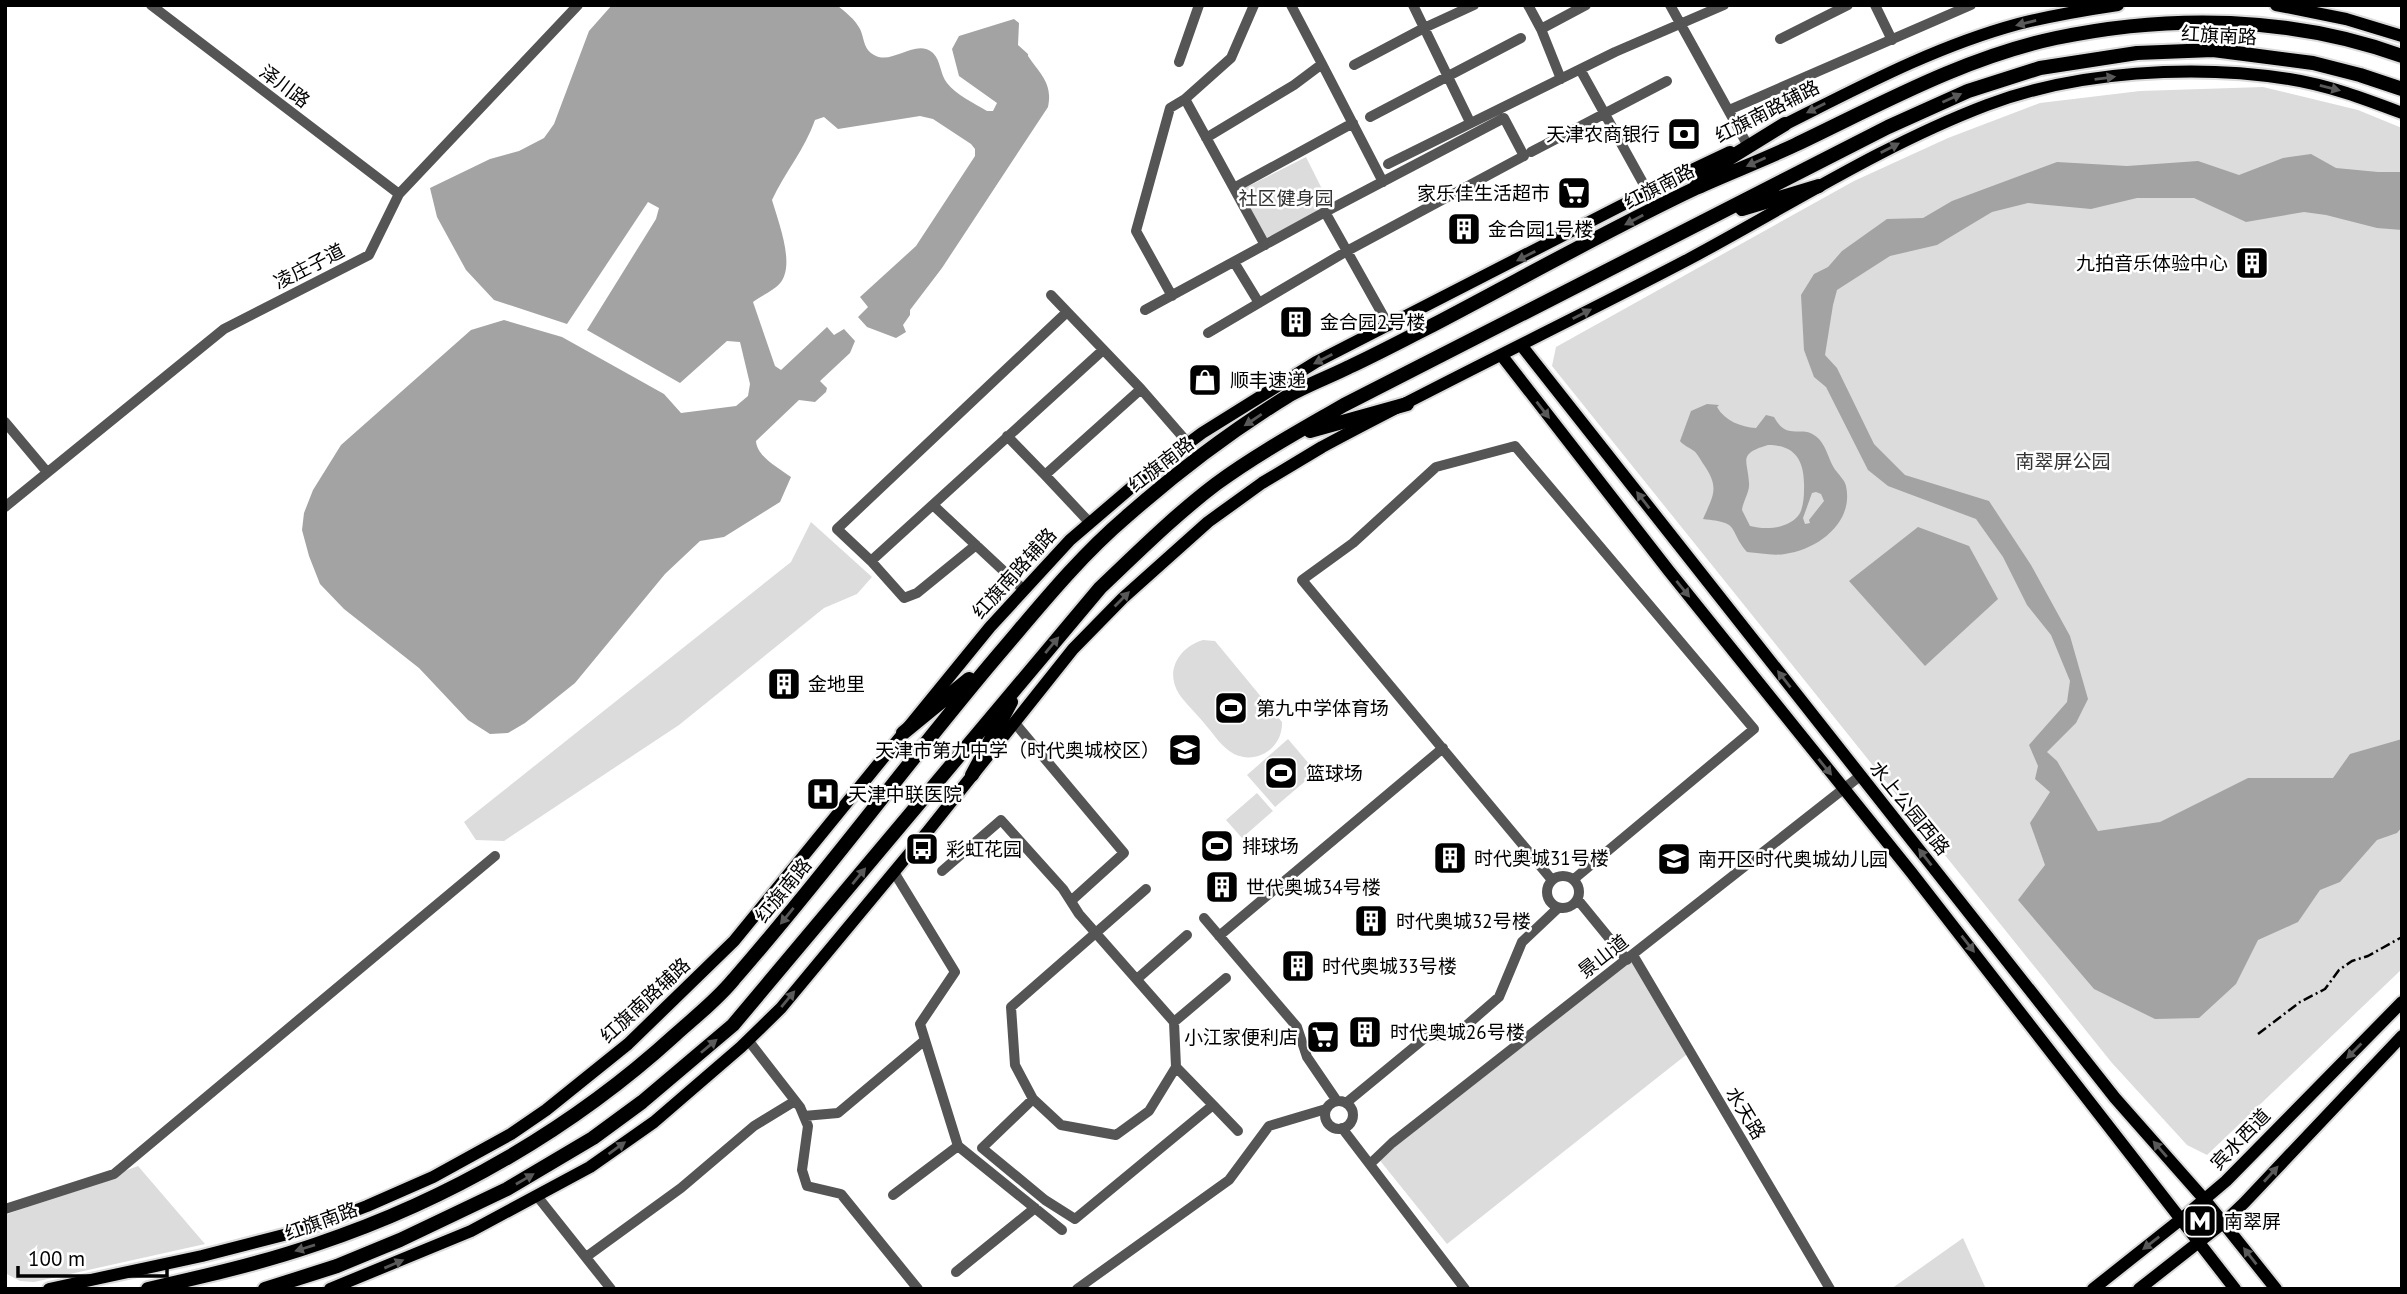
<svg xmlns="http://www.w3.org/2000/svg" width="2407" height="1294" font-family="'PT Sans','Noto Sans SC',sans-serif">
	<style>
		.green { fill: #dcdcdc }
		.water { fill: #a3a3a3; fill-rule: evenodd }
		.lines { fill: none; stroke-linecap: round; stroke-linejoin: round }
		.major-casing { stroke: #dbdbdb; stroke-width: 16 }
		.highway-casing { stroke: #dbdbdb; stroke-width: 18 }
		.minor { stroke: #555; stroke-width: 10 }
		.major { stroke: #000; stroke-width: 12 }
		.highway { stroke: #000; stroke-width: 14 }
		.rail { stroke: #000; stroke-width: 2.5; stroke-dasharray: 10 3.5 2 3.5; stroke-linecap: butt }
		.oneway { fill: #595959 }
		.labels { text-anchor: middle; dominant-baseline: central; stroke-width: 5; stroke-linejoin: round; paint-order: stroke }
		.street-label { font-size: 19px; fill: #000; stroke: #fff }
		.poi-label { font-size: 19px; fill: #000; stroke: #fff; text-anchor: start }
		.park-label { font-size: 19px; fill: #333; stroke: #fff }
	</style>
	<rect width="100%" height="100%" fill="#fff"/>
	<path class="green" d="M 2263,87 L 2358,110 L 2402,128 L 2402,969 L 2207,1155 L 2187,1145 L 2112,1063 L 1552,366 L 1556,347 L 1854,181 L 1948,138 L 2040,103 L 2140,91 Z
		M 1306,157 L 1330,205 L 1266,238 L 1241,190 Z
		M 811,522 L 872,577 L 857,594 L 824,608 L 679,725 L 504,841 L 476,840 L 464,822 L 791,562 Z
		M 1203,640 L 1215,641 L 1282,722 C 1283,748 1257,765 1234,754 C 1221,747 1213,733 1204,723 C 1196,713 1186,704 1179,694 C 1164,670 1180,647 1203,640 Z
		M 1288,739 L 1316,772 L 1275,807 L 1247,775 Z
		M 1257,793 L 1273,811 L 1242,838 L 1226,820 Z
		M 1222,832 L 1231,842 L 1212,860 L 1203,849 Z
		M 1631,958 L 1691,1051 L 1447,1244 L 1378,1158 Z
		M 138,1166 L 205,1244 L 34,1282 L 20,1281 L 5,1273 L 5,1215 Z
		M 1963,1238 L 1986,1289 L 1891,1289 Z"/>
	<path class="water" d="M 612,5 L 837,5 C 845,12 855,19 860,29 C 865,40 863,50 876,56 C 894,64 916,38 933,53 C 941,61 940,74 947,83 C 956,95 974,103 987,111 L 993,111 L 997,103 L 959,76 L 952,49 L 959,36 L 1014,19 L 1019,23 L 1018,45 L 1028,54 L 1028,56 C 1040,74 1053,83 1048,107 L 942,268 L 910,310 L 910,315 L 903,325 L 906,332 L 896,338 L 867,327 L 858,317 L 868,307 L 860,297 L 916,246 L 975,156 L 975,149 L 971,144 L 933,119 L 920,116 L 838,129 L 824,117 L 815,120 C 805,149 785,172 772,200 C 778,221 795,263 781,282 C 775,290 761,296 753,302 L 775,366 L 781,370 L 827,327 L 834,335 L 844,329 L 855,341 L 850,353 L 820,381 L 827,388 L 826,392 L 815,402 L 799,400 L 756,441 C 757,457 779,468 791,477 L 780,502 L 724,537 L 700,541 L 665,574 L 575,683 L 525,723 L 508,733 L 490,734 L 468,720 L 419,668 L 344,609 L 320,584 L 309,556 L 302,530 L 304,513 L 313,490 L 341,445 L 471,330 L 504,320 L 562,337 L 664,394 L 681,413 L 736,406 L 748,396 L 750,384 L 740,342 L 727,341 L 680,383 L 587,330 L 656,219 L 659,208 L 648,202 L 567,324 L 494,300 L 466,270 L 437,217 L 430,188 L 490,159 L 519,151 L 544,138 L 554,124 L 589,31 Z
		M 2311,154 L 2336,168 L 2378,172 L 2402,172 L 2402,230 L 2377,228 L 2326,215 L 2304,212 L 2246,222 L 2194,198 L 2137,198 L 2091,209 L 2028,203 L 1992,212 L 1937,245 L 1890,256 L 1837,290 L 1833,305 L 1825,355 L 1837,368 L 1874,444 L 1905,475 L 1989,501 L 2031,565 L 2070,636 L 2088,699 L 2076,723 L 2047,752 L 2057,761 L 2098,831 L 2160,822 L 2248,778 L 2333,778 L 2350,754 L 2402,739 L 2402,827 L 2397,833 L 2377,840 L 2340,882 L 2320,890 L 2298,922 L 2258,940 L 2236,984 L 2199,1018 L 2155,1019 L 2094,989 L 2018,900 L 2045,865 L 2030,823 L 2050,792 L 2035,779 L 2038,766 L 2029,745 L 2067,702 L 2070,681 L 2051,635 L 2027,605 L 2003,557 L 1976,519 L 1888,486 L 1868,470 L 1826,387 L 1814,377 L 1804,350 L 1801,295 L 1814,274 L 1828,267 L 1842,251 L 1887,219 L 1923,218 L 1952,201 L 2057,162 L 2127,166 L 2198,161 L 2239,175 L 2283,158 Z
		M 1707,404 L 1719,405 L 1717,407 C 1725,421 1741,427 1756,428 L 1766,415 L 1774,417 C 1788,443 1803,422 1819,439 C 1827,448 1828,458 1834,468 C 1837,473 1845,480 1846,486 C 1854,522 1819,549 1785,554 C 1773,556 1759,553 1747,552 C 1727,528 1742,523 1703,519 C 1713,496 1720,488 1704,465 C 1701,461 1698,454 1694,451 C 1689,447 1684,446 1680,441 L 1691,411 ZM 1768,445 C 1798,445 1805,464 1804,490 C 1804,498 1803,510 1798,516 C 1787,529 1765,530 1750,526 L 1742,510 C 1743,501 1750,492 1749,483 C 1748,460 1737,454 1768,445 ZM 1816,492 L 1821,494 L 1824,501 L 1809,520 L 1810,523 L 1805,524 L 1803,518 L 1812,493 Z
		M 1918,527 L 1969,546 L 1998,599 L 1925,666 L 1849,581 Z"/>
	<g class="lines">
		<defs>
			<path id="major" d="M 2276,5 L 2346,19 L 2402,36
				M 1778,128 C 1856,89 1933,47 2018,24 C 2050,16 2084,10 2118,5
				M 1521,345 L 2115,1098 L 2205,1200 L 2276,1289
				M 1502,356 L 1669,571 L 1911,872 L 2235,1289
				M 49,1289 L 202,1256 L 307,1229 L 367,1206 L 433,1177 L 511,1134 L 546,1110 L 628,1044 L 734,941 L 990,627 L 1070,540 L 1147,474 L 1202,433 L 1316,362 L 1673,179 L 1730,152
				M 330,1289 L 471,1231 L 590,1167 L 654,1122 L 741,1047 L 781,1008 L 928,831 L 1073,649 L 1123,598 L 1208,522 L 1262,483 L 1322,447 C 1443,382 1567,323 1689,259 C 1788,206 1882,145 1987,105 C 2077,71 2194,64 2289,79 C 2328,85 2365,99 2402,113
				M 2093,1289 L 2180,1220 L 2226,1181 L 2402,1002
				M 2139,1289 L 2223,1223 L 2244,1203 L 2402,1036"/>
			<path id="highway" d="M 1695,188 L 1704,174 L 1785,124
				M 1742,209 L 1819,186
				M 1310,431 L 1407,404
				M 903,733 L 969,679
				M 972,775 L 1011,702
				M 148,1289 C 205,1276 262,1263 317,1244 C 449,1200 573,1128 675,1035 C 695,1017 717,1000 734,979 C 826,874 908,761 998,655 C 1039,607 1078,558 1126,517 C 1176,473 1231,431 1288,396 C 1307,385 1329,377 1349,367 C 1377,354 1405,339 1433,325 C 1521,279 1607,230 1696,188 C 1729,173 1763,160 1795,145 C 1881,104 1963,58 2056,38 C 2170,14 2292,16 2402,56
				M 265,1289 L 337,1266 L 400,1240 L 507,1189 L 593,1138 L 642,1102 L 733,1025 L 1100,588 C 1138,552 1175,515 1216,484 C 1257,454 1301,430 1344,405 L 1888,127 L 1968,91 L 2040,68 L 2137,53 L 2213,50 L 2313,63 L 2360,75 L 2402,89"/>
		</defs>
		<use href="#major" class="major-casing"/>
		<use href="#highway" class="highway-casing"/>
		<path class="minor" d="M 151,5 L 399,194
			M 1254,5 L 1231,58 L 1185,99 L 1265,245
			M 1291,5 L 1322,64
			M 1413,5 L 1470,122
			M 1528,5 L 1541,29 L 1561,79
			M 1670,5 L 1747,144
			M 1875,5 L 1892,40
			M 1541,29 L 1586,5
			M 1780,39 L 1848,5
			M 1179,62 L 1199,5
			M 1354,65 L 1424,28 L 1474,5
			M 1581,71 L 1648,192
			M 1729,110 L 1971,5
			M 1370,117 L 1521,38
			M 1206,138 L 1294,85 L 1322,64 L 1383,182
			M 1531,152 L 1667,81
			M 1388,164 L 1615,52 L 1724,5
			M 1234,188 L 1353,123
			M 1325,212 L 1389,326
			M 1234,262 L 1259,303
			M 1051,295 L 1141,389
			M 1172,296 L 1136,231 L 1170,108 L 1185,99
			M 1145,310 L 1325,212 L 1504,118 L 1524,156 L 1347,251 L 1208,333
			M 5,422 L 47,472
			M 1007,436 L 1045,475
			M 933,505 L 1024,590
			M 5,507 L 224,329 L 369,255 L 399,194 L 578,5
			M 1090,523 L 1045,475 L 1141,389 L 1188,443
			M 976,545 L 917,593 L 904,598 L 871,561 L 1103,350
			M 871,561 L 837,529 L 1067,312
			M 1014,722 L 1124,853 L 1072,900
			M 942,871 L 1001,820 L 1063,889 L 1079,914 L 1174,1022 L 1176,1067 L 1213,1105 L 1075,1219 L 1045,1200 L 982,1148 L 1033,1099
			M 894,872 L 955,972 L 920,1024 L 958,1146 L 1062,1230
			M1547 892a16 16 0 1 1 32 0a16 16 0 1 1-32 0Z
			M 1552,880 L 1302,580 L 1353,543 L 1436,467 L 1515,446 L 1754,729 L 1574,879
			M 1146,889 L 1011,1007 L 1015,1065 L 1033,1099 L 1061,1125 L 1116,1135 L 1149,1111 L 1176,1067
			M 1578,900 L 1627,960
			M 1204,918 L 1297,1027 L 1307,1057 L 1337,1101
			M 1219,936 L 1443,748
			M 1633,955 L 1830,1289
			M 1137,979 L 1187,935
			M 1174,1022 L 1226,978
			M 748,1040 L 800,1107 L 808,1126 L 802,1170 L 807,1186 L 841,1194 L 918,1289
			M1325 1115a14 14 0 1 1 28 0a14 14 0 1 1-28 0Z
			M 1346,1103 L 1425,1038 L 1460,1031 L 1499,997 L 1522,942 L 1558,908
			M 1213,1105 L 1238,1131
			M 804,1116 L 838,1113 L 925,1040
			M 1342,1128 L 1465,1289
			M 1370,1164 L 1392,1143 L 1860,776
			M 893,1195 L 958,1146
			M 537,1196 L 611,1289
			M 5,1209 L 114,1174 L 495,856
			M 586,1257 L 681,1188 L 754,1126 L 795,1101
			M 956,1272 L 1035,1208
			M 1077,1289 L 1229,1180 L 1269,1126 L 1326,1109"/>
		<use href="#major" class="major"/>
		<use href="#highway" class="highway"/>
		<path class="rail" d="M 2258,1034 L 2300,1002 L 2325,989 L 2339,970 L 2352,961 L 2368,956 L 2402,937"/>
	</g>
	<defs><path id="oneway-solid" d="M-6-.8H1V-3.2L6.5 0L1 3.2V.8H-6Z" transform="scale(1.75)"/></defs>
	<g class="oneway">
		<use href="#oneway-solid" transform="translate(2026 23) rotate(166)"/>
		<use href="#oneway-solid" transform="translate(2105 78) rotate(-7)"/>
		<use href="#oneway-solid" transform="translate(2330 88) rotate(14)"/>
		<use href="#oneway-solid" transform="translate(1952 98) rotate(-24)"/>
		<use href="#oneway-solid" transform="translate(1816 108) rotate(153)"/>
		<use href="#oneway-solid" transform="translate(1890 148) rotate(-27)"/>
		<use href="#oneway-solid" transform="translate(1756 162) rotate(156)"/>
		<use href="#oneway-solid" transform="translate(1634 220) rotate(152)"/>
		<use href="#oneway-solid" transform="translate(1526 256) rotate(153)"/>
		<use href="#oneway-solid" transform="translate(1582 314) rotate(-27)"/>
		<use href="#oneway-solid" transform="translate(1323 359) rotate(153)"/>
		<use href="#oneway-solid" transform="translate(1543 410) rotate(52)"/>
		<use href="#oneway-solid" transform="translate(1253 420) rotate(146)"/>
		<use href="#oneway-solid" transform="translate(1643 500) rotate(-128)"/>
		<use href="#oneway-solid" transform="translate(1683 589) rotate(51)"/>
		<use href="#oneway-solid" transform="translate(1122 599) rotate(-45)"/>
		<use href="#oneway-solid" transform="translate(1052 645) rotate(-50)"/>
		<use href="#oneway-solid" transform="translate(1784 679) rotate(-128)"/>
		<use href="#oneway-solid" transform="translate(1825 767) rotate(51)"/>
		<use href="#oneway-solid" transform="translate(1925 857) rotate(-128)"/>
		<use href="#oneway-solid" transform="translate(859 876) rotate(-51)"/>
		<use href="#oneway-solid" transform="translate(787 916) rotate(129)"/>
		<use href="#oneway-solid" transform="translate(1968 944) rotate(52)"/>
		<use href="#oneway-solid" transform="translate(788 999) rotate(-50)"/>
		<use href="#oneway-solid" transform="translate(709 1046) rotate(-40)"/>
		<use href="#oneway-solid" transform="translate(2354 1051) rotate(135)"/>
		<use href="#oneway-solid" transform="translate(617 1148) rotate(-36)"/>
		<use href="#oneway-solid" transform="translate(2160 1149) rotate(-131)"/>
		<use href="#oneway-solid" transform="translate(2271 1174) rotate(-48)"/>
		<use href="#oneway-solid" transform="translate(525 1179) rotate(-30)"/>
		<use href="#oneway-solid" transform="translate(2151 1243) rotate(142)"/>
		<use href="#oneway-solid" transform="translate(305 1248) rotate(163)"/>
		<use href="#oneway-solid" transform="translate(2250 1256) rotate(-128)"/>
		<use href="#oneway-solid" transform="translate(394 1264) rotate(-23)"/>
	</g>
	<defs>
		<symbol id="bank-square" viewBox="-11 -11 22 22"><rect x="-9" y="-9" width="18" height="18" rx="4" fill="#000" stroke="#fff"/><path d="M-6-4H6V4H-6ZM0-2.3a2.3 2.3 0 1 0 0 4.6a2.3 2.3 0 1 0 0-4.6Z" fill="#fff"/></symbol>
		<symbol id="supermarket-square" viewBox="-11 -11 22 22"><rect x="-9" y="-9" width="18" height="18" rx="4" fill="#000" stroke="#fff"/><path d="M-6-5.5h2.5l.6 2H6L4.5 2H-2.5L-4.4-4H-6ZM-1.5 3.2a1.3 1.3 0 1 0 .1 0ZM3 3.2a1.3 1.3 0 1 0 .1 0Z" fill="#fff"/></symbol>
		<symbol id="building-square" viewBox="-11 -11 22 22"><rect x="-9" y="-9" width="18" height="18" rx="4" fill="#000" stroke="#fff"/><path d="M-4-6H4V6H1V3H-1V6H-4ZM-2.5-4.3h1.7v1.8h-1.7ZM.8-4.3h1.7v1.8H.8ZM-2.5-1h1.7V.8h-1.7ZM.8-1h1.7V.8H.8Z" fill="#fff"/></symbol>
		<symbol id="shop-square" viewBox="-11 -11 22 22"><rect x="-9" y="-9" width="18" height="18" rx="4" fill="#000" stroke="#fff"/><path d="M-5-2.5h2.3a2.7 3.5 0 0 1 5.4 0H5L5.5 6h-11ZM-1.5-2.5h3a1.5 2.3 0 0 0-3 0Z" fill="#fff"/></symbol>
		<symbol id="stadium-square" viewBox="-11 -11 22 22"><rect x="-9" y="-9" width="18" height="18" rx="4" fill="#000" stroke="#fff"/><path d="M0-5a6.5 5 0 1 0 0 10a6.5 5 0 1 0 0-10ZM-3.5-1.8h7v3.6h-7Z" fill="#fff"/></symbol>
		<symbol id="school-square" viewBox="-11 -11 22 22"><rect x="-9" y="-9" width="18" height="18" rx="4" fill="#000" stroke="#fff"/><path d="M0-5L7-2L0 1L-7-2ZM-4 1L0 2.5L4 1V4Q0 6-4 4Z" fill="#fff"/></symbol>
		<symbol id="hospital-square" viewBox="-11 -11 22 22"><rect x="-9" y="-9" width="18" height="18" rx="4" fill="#000" stroke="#fff"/><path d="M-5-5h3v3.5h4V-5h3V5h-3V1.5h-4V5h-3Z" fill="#fff"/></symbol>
		<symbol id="bus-square" viewBox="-11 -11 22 22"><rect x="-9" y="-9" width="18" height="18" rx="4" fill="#000" stroke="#fff"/><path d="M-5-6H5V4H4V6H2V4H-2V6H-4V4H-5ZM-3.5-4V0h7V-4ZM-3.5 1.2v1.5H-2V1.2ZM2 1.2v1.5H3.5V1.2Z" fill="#fff"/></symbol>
		<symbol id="metro-square" viewBox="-11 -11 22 22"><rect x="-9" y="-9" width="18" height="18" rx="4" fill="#000" stroke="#fff"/><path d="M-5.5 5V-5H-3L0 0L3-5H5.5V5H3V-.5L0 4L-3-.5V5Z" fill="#fff"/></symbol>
	</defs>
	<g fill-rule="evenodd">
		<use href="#bank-square" x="1665" y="115" width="38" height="38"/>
		<use href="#supermarket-square" x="1555" y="174" width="38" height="38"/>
		<use href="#building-square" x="1445" y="210" width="38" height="38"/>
		<use href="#building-square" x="2233" y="244" width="38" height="38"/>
		<use href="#building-square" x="1277" y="303" width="38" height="38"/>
		<use href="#shop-square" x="1186" y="361" width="38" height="38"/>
		<use href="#building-square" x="765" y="665" width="38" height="38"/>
		<use href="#stadium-square" x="1212" y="689" width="38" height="38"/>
		<use href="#school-square" x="1166" y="731" width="38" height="38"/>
		<use href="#stadium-square" x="1262" y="754" width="38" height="38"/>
		<use href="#hospital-square" x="804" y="775" width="38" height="38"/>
		<use href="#stadium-square" x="1198" y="827" width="38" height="38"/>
		<use href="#bus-square" x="903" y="830" width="38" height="38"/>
		<use href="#building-square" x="1431" y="839" width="38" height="38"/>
		<use href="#school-square" x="1655" y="840" width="38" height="38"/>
		<use href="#building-square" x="1203" y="868" width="38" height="38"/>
		<use href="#building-square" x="1352" y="902" width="38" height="38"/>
		<use href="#building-square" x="1279" y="947" width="38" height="38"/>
		<use href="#building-square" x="1346" y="1013" width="38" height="38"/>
		<use href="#supermarket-square" x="1304" y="1018" width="38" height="38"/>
		<use href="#metro-square" x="2181" y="1202" width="38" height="38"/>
	</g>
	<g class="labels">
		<g class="street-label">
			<text transform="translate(2219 35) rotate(3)">红旗南路</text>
			<text transform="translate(285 86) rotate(37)">泽川路</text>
			<text transform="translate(1767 111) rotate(-27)">红旗南路辅路</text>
			<text transform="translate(1659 186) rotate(-27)">红旗南路</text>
			<text transform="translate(309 266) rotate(-27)">凌庄子道</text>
			<text transform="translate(1161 464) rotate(-38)">红旗南路</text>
			<text transform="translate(1014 573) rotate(-48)">红旗南路辅路</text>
			<text transform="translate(1910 808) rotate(51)">水上公园西路</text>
			<text transform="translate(783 890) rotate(-51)">红旗南路</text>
			<text transform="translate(1603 956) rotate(-38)">景山道</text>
			<text transform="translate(645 1000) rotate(-43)">红旗南路辅路</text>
			<text transform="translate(1746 1113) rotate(59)">水天路</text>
			<text transform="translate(2240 1139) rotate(-46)">宾水西道</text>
			<text transform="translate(321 1221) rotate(-20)">红旗南路</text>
		</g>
		<g class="poi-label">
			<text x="1660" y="134" text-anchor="end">天津农商银行</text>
			<text x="1550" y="193" text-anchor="end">家乐佳生活超市</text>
			<text x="1488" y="229">金合园1号楼</text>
			<text x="2228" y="263" text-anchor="end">九拍音乐体验中心</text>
			<text x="1320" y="322">金合园2号楼</text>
			<text x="1230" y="380">顺丰速递</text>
			<text x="808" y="684">金地里</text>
			<text x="1256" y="708">第九中学体育场</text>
			<text x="1160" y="750" text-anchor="end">天津市第九中学（时代奥城校区）</text>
			<text x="1306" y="773">篮球场</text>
			<text x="848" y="794">天津中联医院</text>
			<text x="1242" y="846">排球场</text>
			<text x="946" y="849">彩虹花园</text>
			<text x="1474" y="858">时代奥城31号楼</text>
			<text x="1698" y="859">南开区时代奥城幼儿园</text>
			<text x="1246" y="887">世代奥城34号楼</text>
			<text x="1396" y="921">时代奥城32号楼</text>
			<text x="1322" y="966">时代奥城33号楼</text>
			<text x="1390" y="1032">时代奥城26号楼</text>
			<text x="1298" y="1037" text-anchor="end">小江家便利店</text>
			<text x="2224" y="1221">南翠屏</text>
		</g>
		<g class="park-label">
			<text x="1286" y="198">社区健身园</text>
			<text x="2063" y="461">南翠屏公园</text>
		</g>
	</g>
	<rect width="2407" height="1294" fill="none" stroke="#000000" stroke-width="14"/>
	<path d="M18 1266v10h149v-10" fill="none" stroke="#000000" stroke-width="3.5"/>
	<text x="28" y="1266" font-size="21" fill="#000000" stroke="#ffffff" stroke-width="5" paint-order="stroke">100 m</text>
</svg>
